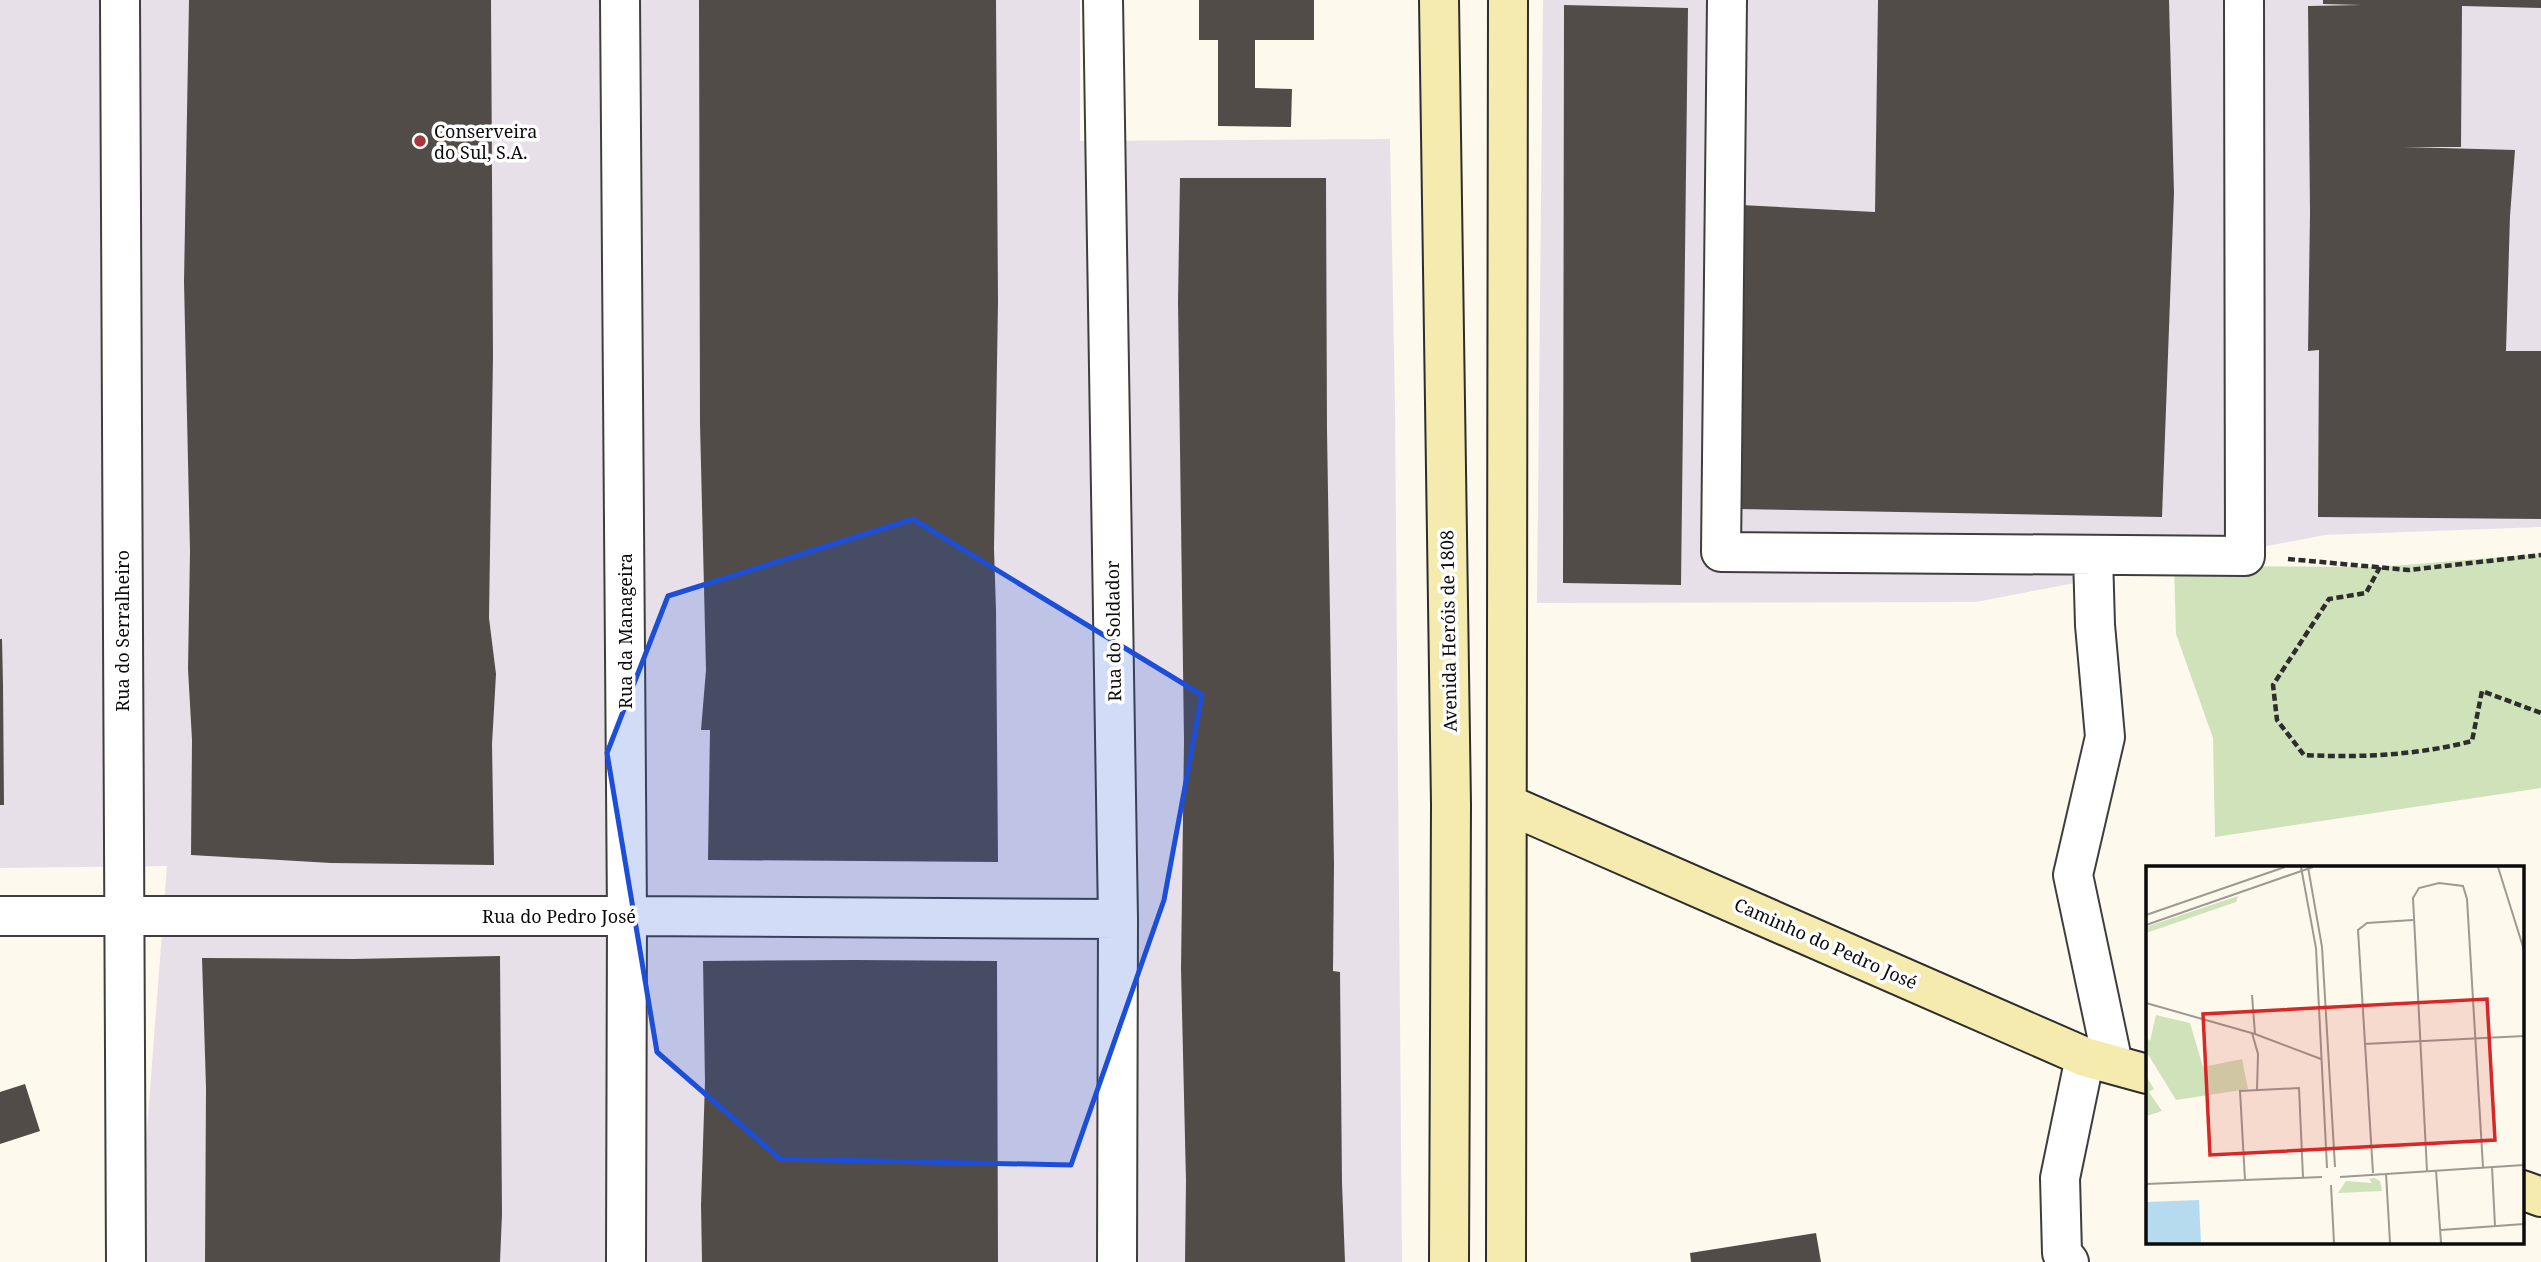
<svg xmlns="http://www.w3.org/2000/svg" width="2541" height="1262" font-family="'Noto Serif',serif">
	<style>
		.industrial { fill: #e8e0e9 }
		.green { fill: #d0e2ba }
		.building { fill: #524c49 }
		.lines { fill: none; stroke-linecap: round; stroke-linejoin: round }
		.street-casing { stroke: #3e3e3e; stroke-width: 42 }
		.secondary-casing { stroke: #2d2d2d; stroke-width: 42 }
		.path { stroke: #2d2d2d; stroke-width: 4.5; stroke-dasharray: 7 3.5; stroke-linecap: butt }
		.street { stroke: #fff; stroke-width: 38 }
		.secondary { stroke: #f5ebaf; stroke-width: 38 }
		.marked { fill: #1d4ed8; fill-opacity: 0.2; stroke: #1d4ed8; stroke-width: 5; stroke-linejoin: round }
		.poi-dot { fill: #a9353e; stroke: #fff; stroke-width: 2.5 }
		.labels { text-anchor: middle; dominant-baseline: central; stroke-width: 7; stroke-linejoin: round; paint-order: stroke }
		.poi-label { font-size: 18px; fill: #0b0b0b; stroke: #fff; text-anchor: start }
		.street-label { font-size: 18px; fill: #0b0b0b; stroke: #fff }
		.inset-road { fill: none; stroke: #9c9a92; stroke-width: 2 }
		.view { fill: #d62828; fill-opacity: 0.15; stroke: #d62828; stroke-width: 3.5 }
		.inset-edge { fill: none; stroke: #0b0b0b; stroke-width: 3.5 }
	</style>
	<rect width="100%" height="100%" fill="#fdf9ec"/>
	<path class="industrial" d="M 0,0 L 1080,0 L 1080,141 L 1390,139 L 1395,407 L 1402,1262 L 137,1262 L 167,866 L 0,868 Z
		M 1543,0 L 2541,0 L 2541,527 L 2325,535 L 1976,602 L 1537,603 Z"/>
	<path class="green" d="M 2541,554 L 2541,788 L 2215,837 L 2213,738 L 2176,634 L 2174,566 L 2380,567 Z"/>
	<path class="building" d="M 189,0 L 491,0 L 493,356 L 489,618 L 496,674 L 492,744 L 494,865 L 331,863 L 191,855 L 192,740 L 188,669 L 190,551 L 184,282 Z
		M 699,0 L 996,0 L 998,302 L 994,549 L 996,610 L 998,862 L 708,860 L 710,730 L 701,730 L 706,670 L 700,424 Z
		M 1199,0 L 1314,0 L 1314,40 L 1255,40 L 1255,88 L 1292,89 L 1291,127 L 1218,126 L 1218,40 L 1199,40 Z
		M 1878,0 L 2169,0 L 2174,193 L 2162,517 L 1738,509 L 1741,205 L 1875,212 Z
		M 2323,0 L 2541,0 L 2541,8 L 2462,6 L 2461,147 L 2404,147 L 2515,150 L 2510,216 L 2506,351 L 2541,351 L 2541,519 L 2318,517 L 2319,350 L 2308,351 L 2310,213 L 2308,6 L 2362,5 L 2323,4 Z
		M 1564,5 L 1688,8 L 1681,585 L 1563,583 Z
		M 1180,178 L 1326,178 L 1327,430 L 1334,864 L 1333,971 L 1340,972 L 1342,1183 L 1345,1262 L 1185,1262 L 1186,1181 L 1181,969 L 1184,741 L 1178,302 Z
		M 0,639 L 2,639 L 3,684 L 4,805 L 0,805 Z
		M 500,956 L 502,1214 L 500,1262 L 205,1262 L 206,1088 L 202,958 L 353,959 Z
		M 855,960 L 997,961 L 998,1262 L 702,1262 L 701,1205 L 705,1082 L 703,961 Z
		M 25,1084 L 40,1131 L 0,1144 L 0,1092 Z
		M 1816,1233 L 1821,1262 L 1691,1262 L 1690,1253 Z"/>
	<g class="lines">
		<defs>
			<path id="street" d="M 120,0 L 126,1262
				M 620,0 L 627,916 L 626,1262
				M 1103,0 L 1118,919 L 1117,1262
				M 1727,0 L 1721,552 L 2245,556 L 2244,0
				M 2093,555 L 2095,625 L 2105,737 L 2073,875 L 2113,1064
				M 0,916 L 627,916 L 1118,919
				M 2069,1262 L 2062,1253 L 2060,1178 L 2085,1057"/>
			<path id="secondary" d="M 1439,0 L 1451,804 L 1449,1262
				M 1507,804 L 2085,1057 L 2147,1074
				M 2522,1190 L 2541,1197
				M 1506,1262 L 1508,0"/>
		</defs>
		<use href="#street" class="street-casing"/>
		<use href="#secondary" class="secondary-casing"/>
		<path class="path" d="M 2288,559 L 2409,570 L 2541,555
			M 2380,567 L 2366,593 L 2329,599 L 2273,685 L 2277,720 L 2304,755 C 2360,758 2419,755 2472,741 L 2482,691 L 2541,713"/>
		<use href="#street" class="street"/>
		<use href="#secondary" class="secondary"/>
	</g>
	<path class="marked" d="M 913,519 L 1202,695 L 1164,900 L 1071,1165 L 780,1159 L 657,1052 L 607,753 L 668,596 Z"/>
	<circle class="poi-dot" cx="420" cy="141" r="7"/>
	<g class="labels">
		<g class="poi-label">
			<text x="434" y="131">Conserveira<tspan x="434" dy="21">do Sul, S.A.</tspan></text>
		</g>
		<g class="street-label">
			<text transform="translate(122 631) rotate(-90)">Rua do Serralheiro</text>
			<text transform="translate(625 631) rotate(-90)">Rua da Manageira</text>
			<text transform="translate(1113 631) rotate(-91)">Rua do Soldador</text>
			<text transform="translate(1448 631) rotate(-91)">Avenida Heróis de 1808</text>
			<text x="559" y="916">Rua do Pedro José</text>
			<text transform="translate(1826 943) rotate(24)">Caminho do Pedro José</text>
		</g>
	</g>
	<g transform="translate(2146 866)">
		<rect width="378" height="378" fill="#fdf9ec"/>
		<path d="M 92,30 L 90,36 L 0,67 L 0,61 ZM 10,149 L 44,157 L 57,201 L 96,193 L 102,223 L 30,234 L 0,185 L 0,171 L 4,175 ZM 0,210 L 8,223 L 3,226 L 16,245 L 0,250 ZM 228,312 L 234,315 L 236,325 L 192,327 L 200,315 L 226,317 L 223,313 Z" fill="#d0e2ba"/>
		<path d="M 53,334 L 55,377 L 0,377 L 0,336 Z" fill="#b7dbee"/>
		<path class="inset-road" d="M 155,1 L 170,82 L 181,302M 162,1 L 176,81 L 189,301M 352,1 L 378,84M 0,49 L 139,1M 0,59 L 167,1M 106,129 L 109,168M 0,137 L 109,168 L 175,193M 106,167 L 112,188 L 111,224M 218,178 L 378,170M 346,301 L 349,360M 290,304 L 295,377M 281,305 L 267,32 L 273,22 L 293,17 L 317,20 L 321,33 L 337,301M 227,307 L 212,64 L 221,57 L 267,54M 240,307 L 244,377M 194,311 L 378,299M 99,314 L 94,225 L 153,222 L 157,311M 0,318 L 176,311M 185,319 L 188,377M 295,364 L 378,358"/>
		<path class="view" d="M 341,133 L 349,274 L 64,289 L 57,148 Z"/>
		<rect width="378" height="378" class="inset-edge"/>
	</g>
</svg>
